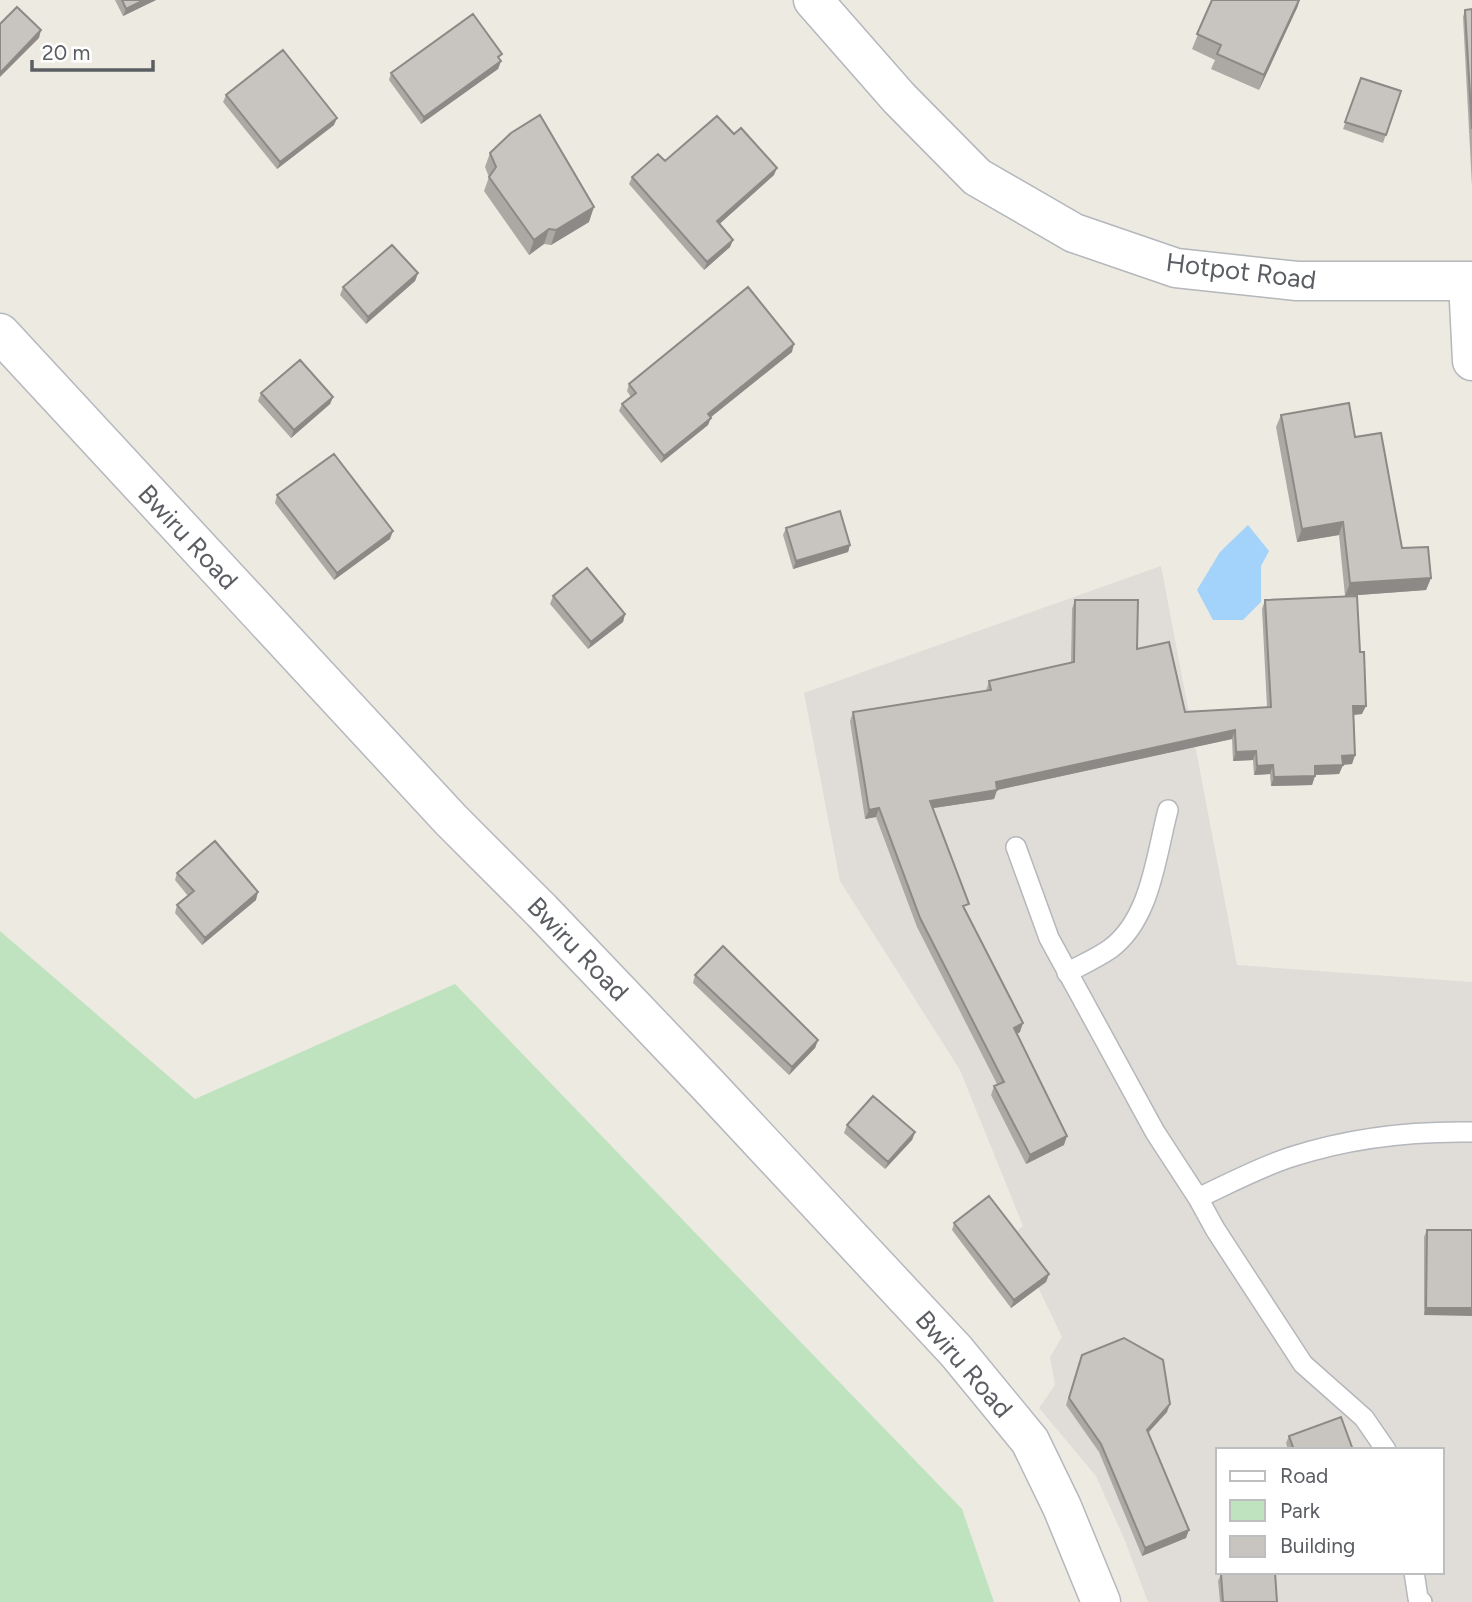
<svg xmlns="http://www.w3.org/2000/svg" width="1472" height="1602" font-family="Figtree,sans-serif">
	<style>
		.industrial { fill: #e0ddd9; fill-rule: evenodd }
		.green { fill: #bfe3bf }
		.water { fill: #a3d3fa }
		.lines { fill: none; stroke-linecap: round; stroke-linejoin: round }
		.lane-casing { stroke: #b4b7bb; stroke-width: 22 }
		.street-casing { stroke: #b4b7bb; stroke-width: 41 }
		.secondary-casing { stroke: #b5b8bd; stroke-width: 41 }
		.lane { stroke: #fff; stroke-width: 19 }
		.street { stroke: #fff; stroke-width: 38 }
		.secondary { stroke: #fff; stroke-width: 38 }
		.wall { fill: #aca9a4 }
		.shaded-wall { fill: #8c8986 }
		.building { fill: #c8c4bf; stroke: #8c8986; stroke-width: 2 }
		.labels { text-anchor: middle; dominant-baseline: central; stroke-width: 6; stroke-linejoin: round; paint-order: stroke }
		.street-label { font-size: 26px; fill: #5a5d62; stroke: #fff }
	</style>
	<rect width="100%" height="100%" fill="#eceae1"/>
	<path class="industrial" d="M 1161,566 L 1237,965 L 1472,982 L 1472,1602 L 1148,1602 L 1125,1541 L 1096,1476 L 1039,1408 L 1055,1385 L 1050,1357 L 1062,1337 L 1013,1235 L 1023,1226 L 960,1070 L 840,881 L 804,693 ZM 1218,1450 L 1442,1450 L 1442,1572 L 1218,1572 Z"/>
	<path class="green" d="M 0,931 L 195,1099 L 455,984 L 962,1509 L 994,1602 L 0,1602 Z"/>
	<path class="water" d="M 1248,525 L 1269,551 L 1261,566 L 1261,602 L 1243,620 L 1213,620 L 1197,590 L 1220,552 Z"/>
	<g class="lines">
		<defs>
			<path id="lane" d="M 1016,847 L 1049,938 L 1155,1132 L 1198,1198 L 1215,1229 L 1303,1364 L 1364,1418 L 1386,1450
				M 1067,973 C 1081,965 1097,958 1110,949 C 1151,919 1156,855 1168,810
				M 1198,1198 C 1228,1184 1260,1167 1291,1157 C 1349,1138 1412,1131 1472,1132
				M 1414,1572 L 1418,1598 L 1422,1602"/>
			<path id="street" d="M 813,0 L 899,98 L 977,177 L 1074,233 L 1176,268 L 1297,281 L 1472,281
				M 1468,281 L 1472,361"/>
			<path id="secondary" d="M 0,333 L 451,820 L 542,911 L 707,1084 L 956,1351 L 1030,1441 L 1062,1507 L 1101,1602"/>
		</defs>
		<use href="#lane" class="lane-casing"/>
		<use href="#street" class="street-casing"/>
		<use href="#secondary" class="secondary-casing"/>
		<use href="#lane" class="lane"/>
		<use href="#street" class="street"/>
		<use href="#secondary" class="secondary"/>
	</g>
	<path class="wall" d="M 115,0 L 156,0 L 123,16 Z
		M 1212,0 L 1300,0 L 1259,90 L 1211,69 L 1215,60 L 1192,49 Z
		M 1472,9 L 1472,186 L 1463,17 L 1465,10 Z
		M 501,61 L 498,69 L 421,124 L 389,80 L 391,73 Z
		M 1361,78 L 1401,91 L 1383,143 L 1343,129 Z
		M 226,95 L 334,125 L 277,169 L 223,102 Z
		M 734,134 L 774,175 L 719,224 L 733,240 L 730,247 L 704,270 L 629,184 L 632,177 L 665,161 Z
		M 490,153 L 589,222 L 551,245 L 544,244 L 529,255 L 484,191 L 489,177 L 485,167 Z
		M 418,273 L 415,281 L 366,324 L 340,295 L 343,287 Z
		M 792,352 L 710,417 L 708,425 L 661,463 L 619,411 L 622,404 L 631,397 L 627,391 L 629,384 Z
		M 261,393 L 333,397 L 330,404 L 291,438 L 258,401 Z
		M 1281,415 L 1355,437 L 1402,548 L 1431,578 L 1426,590 L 1345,596 L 1339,535 L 1297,542 L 1276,427 Z
		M 277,495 L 390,539 L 334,580 L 275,503 Z
		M 786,528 L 850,545 L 848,552 L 793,569 L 783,535 Z
		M 553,596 L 625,614 L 623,622 L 588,649 L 550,604 Z
		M 1075,600 L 1137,649 L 1185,712 L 1267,707 L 1262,609 L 1265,600 L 1362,714 L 1354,715 L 1355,755 L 1352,764 L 1343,765 L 1339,774 L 1315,775 L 1312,785 L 1271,786 L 1270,774 L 1254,775 L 1253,760 L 1233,761 L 1232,739 L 997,790 L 994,799 L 933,808 L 966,912 L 1020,1032 L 1017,1034 L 1064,1145 L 1026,1164 L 991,1095 L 994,1086 L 997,1084 L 917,927 L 876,817 L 865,819 L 850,721 L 853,712 L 986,691 L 989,681 L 1071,663 L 1072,609 Z
		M 177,873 L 256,900 L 202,945 L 175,913 L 177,905 L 188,896 L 175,880 Z
		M 695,975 L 818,1040 L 815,1048 L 789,1075 L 693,983 Z
		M 847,1125 L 915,1132 L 912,1140 L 885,1169 L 844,1133 Z
		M 954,1223 L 1049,1274 L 1046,1282 L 1011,1308 L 952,1230 Z
		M 1427,1230 L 1472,1230 L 1424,1315 L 1424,1237 Z
		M 1079,1362 L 1167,1412 L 1148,1433 L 1186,1538 L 1142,1556 L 1099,1452 L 1066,1405 Z
		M 1289,1436 L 1353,1450 L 1288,1450 L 1286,1443 Z
		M 1221,1574 L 1277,1602 L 1220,1602 L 1218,1581 Z"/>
	<path class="shaded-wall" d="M 144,0 L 156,0 L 123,16 L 126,9 Z
		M 1299,0 L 1298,6 L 1259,90 L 1264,75 Z
		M 41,30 L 39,38 L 0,77 L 0,73 Z
		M 501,61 L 498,69 L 421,124 L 424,117 Z
		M 337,118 L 334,125 L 277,169 L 280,162 Z
		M 777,168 L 774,175 L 714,229 L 717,221 Z
		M 594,207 L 589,222 L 551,245 L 556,230 Z
		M 549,229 L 544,244 L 529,255 L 534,240 Z
		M 733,240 L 730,247 L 704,270 L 707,262 Z
		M 418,273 L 415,281 L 366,324 L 368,317 Z
		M 794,344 L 792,352 L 705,422 L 708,414 Z
		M 333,397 L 330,404 L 291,438 L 294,430 Z
		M 711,418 L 708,425 L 661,463 L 664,456 Z
		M 1343,522 L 1339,535 L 1297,542 L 1302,529 Z
		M 393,531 L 390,539 L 334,580 L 337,573 Z
		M 850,545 L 848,552 L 793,569 L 796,561 Z
		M 1431,578 L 1426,590 L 1345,596 L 1350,583 Z
		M 625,614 L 623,622 L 588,649 L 591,642 Z
		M 1353,706 L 1366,706 L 1362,714 L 1350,715 Z
		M 1235,730 L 1232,739 L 993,791 L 996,782 Z
		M 1256,751 L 1253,760 L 1233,761 L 1236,752 Z
		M 1355,755 L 1352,764 L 1339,765 L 1342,756 Z
		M 1273,765 L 1270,774 L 1254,775 L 1257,766 Z
		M 1343,765 L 1339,774 L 1312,775 L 1315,766 Z
		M 1315,776 L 1312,785 L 1271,786 L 1274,777 Z
		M 997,790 L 994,799 L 927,809 L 930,801 Z
		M 879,808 L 876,817 L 865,819 L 869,810 Z
		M 258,892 L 256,900 L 202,945 L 205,938 Z
		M 1023,1023 L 1020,1032 L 1011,1037 L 1014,1028 Z
		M 818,1040 L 815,1048 L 789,1075 L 792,1067 Z
		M 915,1132 L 912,1140 L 885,1169 L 888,1162 Z
		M 1067,1136 L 1064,1145 L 1026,1164 L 1030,1155 Z
		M 1049,1274 L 1046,1282 L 1011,1308 L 1014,1300 Z
		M 1426,1308 L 1472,1308 L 1472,1316 L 1424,1315 Z
		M 1170,1404 L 1167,1412 L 1144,1437 L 1147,1430 Z
		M 1189,1530 L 1186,1538 L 1142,1556 L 1145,1548 Z"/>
	<path class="building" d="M 122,0 L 144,0 L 126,9 Z
		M 1212,0 L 1299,0 L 1264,75 L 1217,54 L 1221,45 L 1197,34 Z
		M 17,7 L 41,30 L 0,73 L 0,24 Z
		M 1472,9 L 1472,129 L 1465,10 Z
		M 473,14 L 502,54 L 498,57 L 501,61 L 424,117 L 391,73 Z
		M 283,50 L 337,118 L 280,162 L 226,95 Z
		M 1361,78 L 1401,91 L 1386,135 L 1345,122 Z
		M 540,115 L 594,207 L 556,230 L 549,229 L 534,240 L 489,177 L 496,167 L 490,153 L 511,133 Z
		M 717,116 L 734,134 L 741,128 L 777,168 L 717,221 L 733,240 L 707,262 L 632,177 L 658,154 L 665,161 Z
		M 392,245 L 418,273 L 368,317 L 343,287 Z
		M 748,287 L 794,344 L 708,414 L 711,418 L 664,456 L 622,404 L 636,393 L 629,384 Z
		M 300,360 L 333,397 L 294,430 L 261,393 Z
		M 1349,403 L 1355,437 L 1381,433 L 1402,548 L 1428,547 L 1431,578 L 1350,583 L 1343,522 L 1302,529 L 1281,415 Z
		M 334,454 L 393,531 L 337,573 L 277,495 Z
		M 840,511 L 850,545 L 796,561 L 786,528 Z
		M 587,568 L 625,614 L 591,642 L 553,596 Z
		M 1357,596 L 1360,652 L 1364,652 L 1366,706 L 1353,706 L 1355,755 L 1342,756 L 1343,765 L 1315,766 L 1315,776 L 1274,777 L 1273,765 L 1257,766 L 1256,751 L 1236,752 L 1235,730 L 996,782 L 997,790 L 930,801 L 969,904 L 963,906 L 1023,1023 L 1014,1028 L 1067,1136 L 1030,1155 L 994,1086 L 1004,1082 L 920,918 L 879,808 L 869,810 L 853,712 L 991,690 L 989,681 L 1074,662 L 1075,600 L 1138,600 L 1137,649 L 1169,642 L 1185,712 L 1271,707 L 1265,600 Z
		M 215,841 L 258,892 L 205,938 L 177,905 L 194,891 L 177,873 Z
		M 723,946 L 818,1040 L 792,1067 L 695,975 Z
		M 873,1096 L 915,1132 L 888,1162 L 847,1125 Z
		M 989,1196 L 1049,1274 L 1014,1300 L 954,1223 Z
		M 1427,1230 L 1472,1230 L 1472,1308 L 1426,1308 Z
		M 1124,1338 L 1163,1360 L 1170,1404 L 1147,1430 L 1189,1530 L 1145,1548 L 1101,1444 L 1069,1398 L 1082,1355 Z
		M 1341,1417 L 1353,1450 L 1294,1450 L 1289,1436 Z
		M 1243,1572 L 1275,1572 L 1277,1602 L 1223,1602 L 1221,1574 Z"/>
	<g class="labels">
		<g class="street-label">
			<text transform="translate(1241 271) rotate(7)">Hotpot Road</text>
			<text transform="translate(188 537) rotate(47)">Bwiru Road</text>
			<text transform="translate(578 949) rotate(46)">Bwiru Road</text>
			<text transform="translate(964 1364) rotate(49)">Bwiru Road</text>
		</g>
	</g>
	<rect x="1216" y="1448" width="228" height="126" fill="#ffffff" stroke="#bdbec0" stroke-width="2"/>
	<rect x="1230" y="1471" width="35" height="10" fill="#ffffff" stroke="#bdbec0" stroke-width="2"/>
	<text x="1280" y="1483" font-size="21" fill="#5a5d62">Road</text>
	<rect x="1230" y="1500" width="35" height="21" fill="#bfe3bf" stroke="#bdbec0" stroke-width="2"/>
	<text x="1280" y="1518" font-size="21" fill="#5a5d62">Park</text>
	<rect x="1230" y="1536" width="35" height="21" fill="#c8c4bf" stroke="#bdbec0" stroke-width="2"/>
	<text x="1280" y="1553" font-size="21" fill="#5a5d62">Building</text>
	<path d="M32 60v10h121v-10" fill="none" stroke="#5a5d62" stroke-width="3.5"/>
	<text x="42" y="60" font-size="21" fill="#5a5d62" stroke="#ffffff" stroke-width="5" paint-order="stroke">20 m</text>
</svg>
